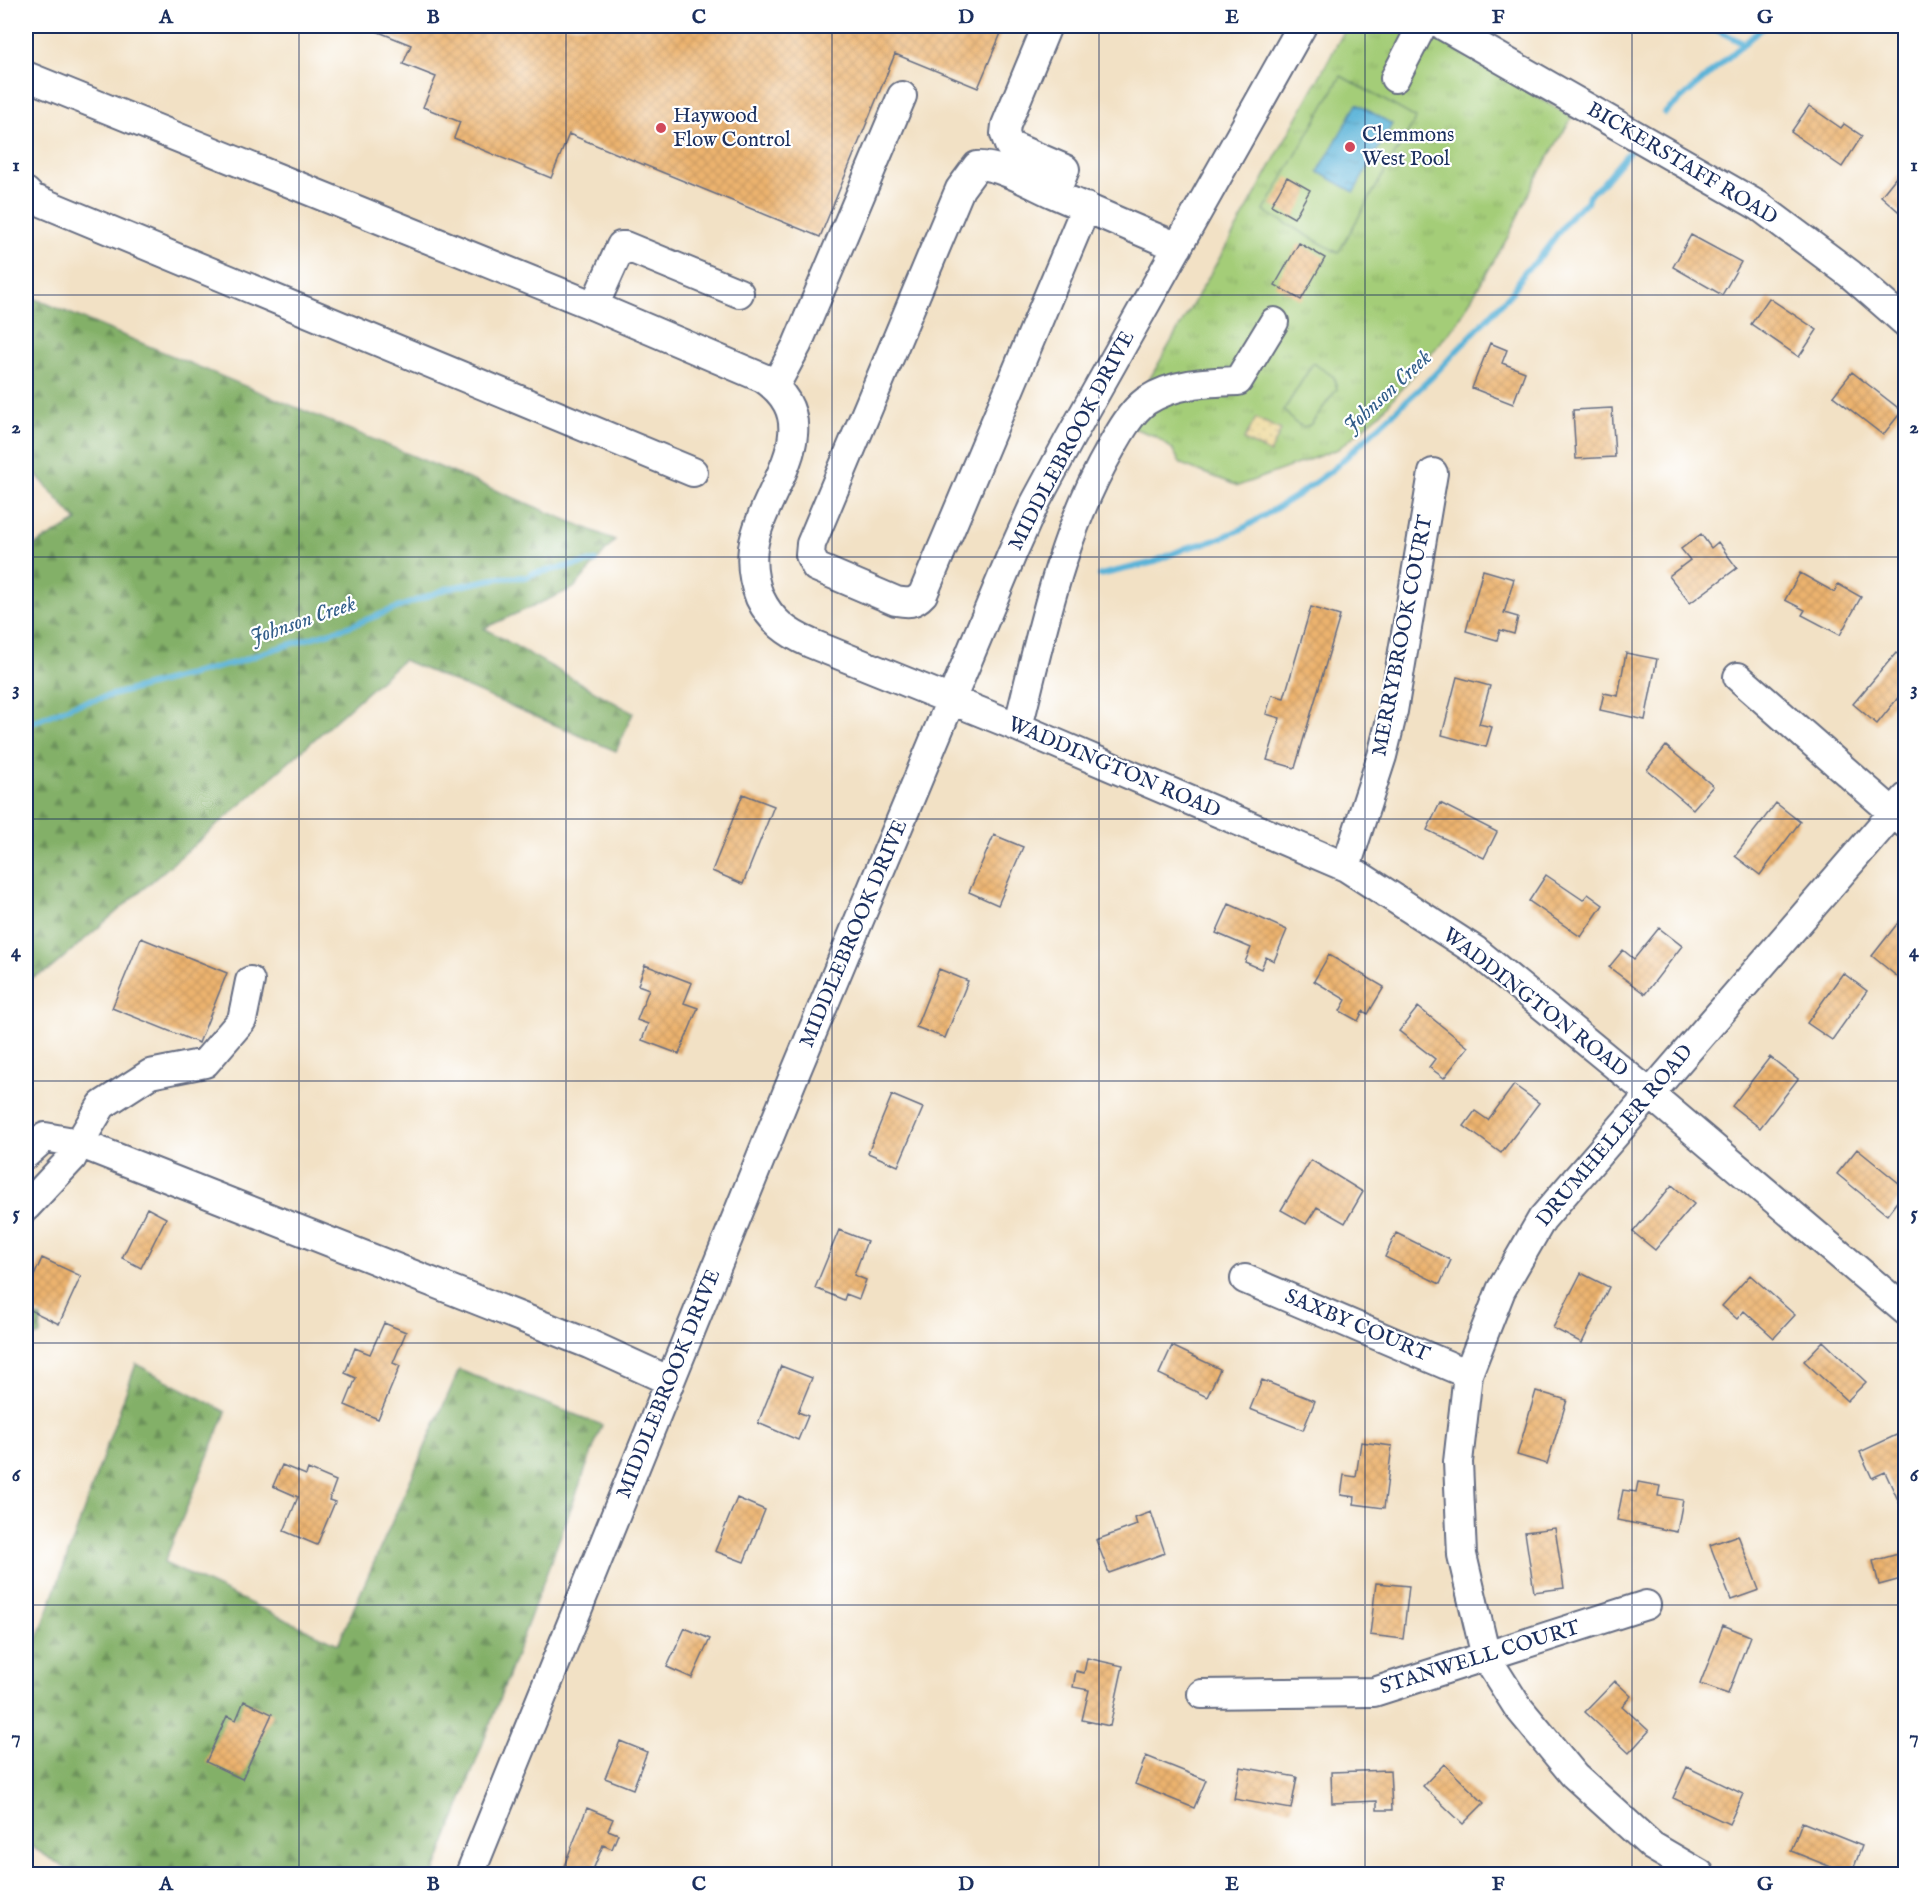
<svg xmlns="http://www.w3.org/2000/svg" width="1931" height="1900" font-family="'IM FELL English',serif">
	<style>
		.grass { fill: url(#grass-tufts); stroke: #607e6b; stroke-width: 1.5 }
		.forest { fill: url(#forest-firs); stroke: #4f7063; stroke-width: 1.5 }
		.sand { fill: url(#sand-dots); stroke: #84847e; stroke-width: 1.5 }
		.garden { fill: #a4cd78; stroke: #607e6b; stroke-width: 1.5 }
		.water { fill: url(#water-ripples); stroke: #3a719b; stroke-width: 1.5 }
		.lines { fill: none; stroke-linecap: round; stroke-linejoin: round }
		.stream { stroke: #5ab3d8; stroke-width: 6 }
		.building { fill: url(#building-cross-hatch) }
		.minor-casing { stroke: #666d82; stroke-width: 32 }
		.minor { stroke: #fff; stroke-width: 28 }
		.grid { fill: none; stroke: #1b2f5e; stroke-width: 1.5; stroke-opacity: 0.55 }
		.poi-dot { fill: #d1495b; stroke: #fff; stroke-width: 2 }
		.labels { text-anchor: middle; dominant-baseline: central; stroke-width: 4.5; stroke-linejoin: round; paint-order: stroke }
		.poi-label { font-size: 21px; fill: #1b2f5e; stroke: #fff; text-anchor: start }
		.street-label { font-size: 21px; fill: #1b2f5e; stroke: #fff }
		.water-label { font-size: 22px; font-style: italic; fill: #315d89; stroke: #fff }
		.neatline { fill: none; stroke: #1b2f5e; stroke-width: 2 }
		.grid-label { font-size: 20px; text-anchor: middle; font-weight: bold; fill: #1b2f5e }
	</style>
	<defs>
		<pattern id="grass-tufts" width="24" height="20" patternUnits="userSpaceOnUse" patternTransform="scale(1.5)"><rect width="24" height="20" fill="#a4cd78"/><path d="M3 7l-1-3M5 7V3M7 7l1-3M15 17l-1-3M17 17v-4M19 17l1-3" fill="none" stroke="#8db06a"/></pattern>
		<pattern id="forest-firs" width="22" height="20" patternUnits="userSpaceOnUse" patternTransform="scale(1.5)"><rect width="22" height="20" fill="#83b068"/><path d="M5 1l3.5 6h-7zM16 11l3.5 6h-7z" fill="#6a9059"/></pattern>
		<pattern id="sand-dots" width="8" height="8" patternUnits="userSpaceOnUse" patternTransform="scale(1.5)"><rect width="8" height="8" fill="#eeda9e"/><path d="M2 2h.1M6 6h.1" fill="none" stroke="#ccbb8a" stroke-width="1.8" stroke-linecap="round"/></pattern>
		<pattern id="water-ripples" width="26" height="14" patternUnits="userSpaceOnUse" patternTransform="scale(1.5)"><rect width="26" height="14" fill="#5ab3d8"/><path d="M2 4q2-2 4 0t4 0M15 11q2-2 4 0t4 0" fill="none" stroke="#4a92b2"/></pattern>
		<pattern id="building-cross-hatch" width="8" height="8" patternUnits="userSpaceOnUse" patternTransform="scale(1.5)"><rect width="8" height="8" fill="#ecb36e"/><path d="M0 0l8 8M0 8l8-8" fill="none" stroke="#ca9a62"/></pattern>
	</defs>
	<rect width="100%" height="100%" fill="#fff"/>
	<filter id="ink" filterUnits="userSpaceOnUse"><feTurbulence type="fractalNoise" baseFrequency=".0167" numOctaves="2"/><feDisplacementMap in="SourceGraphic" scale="12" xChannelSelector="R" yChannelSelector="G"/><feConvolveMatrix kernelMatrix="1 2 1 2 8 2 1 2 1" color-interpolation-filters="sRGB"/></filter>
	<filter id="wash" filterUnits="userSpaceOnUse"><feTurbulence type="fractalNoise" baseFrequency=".008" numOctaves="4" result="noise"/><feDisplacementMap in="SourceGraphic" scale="24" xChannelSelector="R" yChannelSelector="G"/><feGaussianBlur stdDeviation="1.35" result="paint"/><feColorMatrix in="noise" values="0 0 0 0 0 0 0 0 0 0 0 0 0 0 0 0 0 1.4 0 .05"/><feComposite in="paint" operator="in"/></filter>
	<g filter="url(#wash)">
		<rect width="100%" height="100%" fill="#f2e1c5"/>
		<path class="grass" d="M 1347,26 L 1414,26 L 1572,117 L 1535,180 L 1508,237 L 1457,323 L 1381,413 L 1338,449 L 1238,486 L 1181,464 L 1172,449 L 1155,436 L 1133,428 L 1138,399 L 1238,226 Z"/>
		<path class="forest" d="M 26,295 L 615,540 L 574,588 L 484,628 L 633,713 L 616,751 L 403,660 L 252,795 L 49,970 L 26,980 L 26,550 L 77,521 L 26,463 Z
			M 26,1311 L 41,1318 L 40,1335 L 26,1340 Z
			M 136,1364 L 226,1412 L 164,1563 L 338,1644 L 459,1370 L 602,1425 L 434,1874 L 74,1874 L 26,1843 L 26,1667 L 31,1658 Z"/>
		<path class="sand" d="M 1256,418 L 1281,430 L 1270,453 L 1244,440 Z"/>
		<path class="garden" d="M 1341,76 L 1416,118 L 1338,253 L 1264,211 Z
			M 1313,363 L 1334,377 L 1337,389 L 1310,425 L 1303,427 L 1294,422 L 1284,410 Z"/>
		<path class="water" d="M 1357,104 L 1392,124 L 1354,192 L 1318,172 Z"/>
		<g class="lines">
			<path class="stream" d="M 1709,26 L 1743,43
				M 1665,113 L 1764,26
				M 1100,575 L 1151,563 L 1186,548 L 1213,541 L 1242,529 L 1296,496 L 1331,471 L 1432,377 L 1513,291 L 1525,271 L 1537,261 L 1574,212 L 1587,202 L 1589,195 L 1602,184 L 1635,145
				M 26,725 L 74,705 L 238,662 L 265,652 L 350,626 L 446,589 L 497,578 L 528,577 L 531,574 L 595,561"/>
		</g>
		<g id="blocks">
			<path class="building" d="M 364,26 L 1004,26 L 978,88 L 895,54 L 820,237 L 569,134 L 551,178 L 454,138 L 460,122 L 423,107 L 436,77 L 403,64 L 411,45 Z
				M 1809,106 L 1841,128 L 1844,124 L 1862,136 L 1842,167 L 1791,132 Z
				M 1905,166 L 1905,217 L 1881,196 Z
				M 1287,177 L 1310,190 L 1294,218 L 1271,205 Z
				M 1691,235 L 1741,262 L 1722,295 L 1673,267 Z
				M 1299,243 L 1325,258 L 1301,300 L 1275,285 Z
				M 1769,298 L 1817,330 L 1799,357 L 1751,324 Z
				M 1490,343 L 1507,350 L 1502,363 L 1525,372 L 1513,404 L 1472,388 Z
				M 1852,372 L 1902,411 L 1883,435 L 1833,396 Z
				M 1612,408 L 1615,457 L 1576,459 L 1573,410 Z
				M 1701,534 L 1711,548 L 1718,542 L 1737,568 L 1690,603 L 1669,576 L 1690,560 L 1681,549 Z
				M 1483,570 L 1514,579 L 1504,613 L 1518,617 L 1514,634 L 1500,630 L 1497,640 L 1466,631 Z
				M 1800,573 L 1834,592 L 1838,584 L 1861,597 L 1840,635 L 1802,615 L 1805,610 L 1785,600 Z
				M 1311,607 L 1340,616 L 1295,768 L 1267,760 L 1280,718 L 1266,714 L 1272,695 L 1284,698 Z
				M 1626,653 L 1657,659 L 1645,720 L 1600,710 L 1604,693 L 1618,696 Z
				M 1896,653 L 1905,660 L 1905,689 L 1877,724 L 1853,704 Z
				M 1457,677 L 1490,686 L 1479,724 L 1492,727 L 1486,747 L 1442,735 Z
				M 1666,746 L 1713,786 L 1693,809 L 1647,770 Z
				M 743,794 L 774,806 L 743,884 L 712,871 Z
				M 1440,803 L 1497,832 L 1484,858 L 1427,830 Z
				M 1776,803 L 1800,822 L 1760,875 L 1735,856 Z
				M 994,835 L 1023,847 L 998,905 L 969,892 Z
				M 1546,875 L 1583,900 L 1588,894 L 1603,905 L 1581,937 L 1529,901 Z
				M 1229,904 L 1287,930 L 1274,961 L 1266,957 L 1261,969 L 1245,962 L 1251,948 L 1216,933 Z
				M 1905,914 L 1905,983 L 1872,956 Z
				M 1659,928 L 1682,946 L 1645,994 L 1609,967 L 1623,950 L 1634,959 Z
				M 141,938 L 227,973 L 199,1043 L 112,1008 Z
				M 1329,955 L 1384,987 L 1368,1014 L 1363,1011 L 1358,1021 L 1340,1011 L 1346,1000 L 1314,981 Z
				M 645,965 L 692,983 L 684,1003 L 698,1008 L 679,1054 L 642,1040 L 648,1024 L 637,1020 L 649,989 L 638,985 Z
				M 939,969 L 968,981 L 945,1038 L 916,1027 Z
				M 1843,973 L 1867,991 L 1832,1040 L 1807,1023 Z
				M 1418,1007 L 1468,1047 L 1444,1078 L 1429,1067 L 1435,1059 L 1399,1031 Z
				M 1770,1057 L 1798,1079 L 1760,1128 L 1732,1106 Z
				M 1514,1085 L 1539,1103 L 1501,1153 L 1464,1126 L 1475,1111 L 1488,1120 Z
				M 892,1095 L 923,1108 L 898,1166 L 868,1153 Z
				M 1857,1149 L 1905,1188 L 1905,1191 L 1887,1215 L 1837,1174 Z
				M 1311,1160 L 1363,1192 L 1345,1223 L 1317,1207 L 1306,1224 L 1281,1210 Z
				M 1672,1185 L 1694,1204 L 1655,1250 L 1633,1232 Z
				M 147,1208 L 166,1218 L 141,1268 L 122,1258 Z
				M 839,1230 L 867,1241 L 854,1275 L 866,1280 L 859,1299 L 846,1294 L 844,1300 L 815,1288 Z
				M 1396,1233 L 1451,1260 L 1440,1284 L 1385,1257 Z
				M 42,1258 L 81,1276 L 59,1324 L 26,1308 L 26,1294 Z
				M 1581,1273 L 1609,1287 L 1582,1343 L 1553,1328 Z
				M 1750,1275 L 1795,1315 L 1774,1338 L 1744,1311 L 1737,1319 L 1722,1306 Z
				M 384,1323 L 406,1332 L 393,1363 L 400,1366 L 378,1419 L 345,1405 L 356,1378 L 345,1373 L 355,1348 L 370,1354 Z
				M 1823,1341 L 1866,1382 L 1847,1401 L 1804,1361 Z
				M 1172,1346 L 1220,1369 L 1207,1397 L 1159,1374 Z
				M 781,1366 L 812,1378 L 798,1412 L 808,1416 L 798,1440 L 758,1423 Z
				M 1262,1380 L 1315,1401 L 1303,1430 L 1250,1409 Z
				M 1536,1391 L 1567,1400 L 1547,1464 L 1517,1455 Z
				M 1905,1431 L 1905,1515 L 1885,1472 L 1872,1478 L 1860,1452 Z
				M 1361,1442 L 1392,1446 L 1384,1508 L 1354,1504 L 1355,1497 L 1341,1495 L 1344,1475 L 1356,1477 Z
				M 282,1465 L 306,1475 L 308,1469 L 336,1481 L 329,1500 L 335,1502 L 317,1545 L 284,1531 L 298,1497 L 273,1486 Z
				M 1638,1482 L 1660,1486 L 1658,1496 L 1683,1500 L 1677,1532 L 1617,1520 L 1623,1490 L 1636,1492 Z
				M 737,1498 L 765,1510 L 744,1562 L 715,1551 Z
				M 1151,1512 L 1165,1553 L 1109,1573 L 1096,1540 L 1137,1525 L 1135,1518 Z
				M 1555,1528 L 1564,1588 L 1534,1592 L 1525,1532 Z
				M 1738,1535 L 1759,1590 L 1731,1600 L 1710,1545 Z
				M 1905,1552 L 1905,1578 L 1879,1585 L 1873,1561 Z
				M 1376,1583 L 1409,1586 L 1403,1639 L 1370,1635 Z
				M 1723,1625 L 1750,1636 L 1728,1694 L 1700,1684 Z
				M 685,1628 L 710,1639 L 692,1678 L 667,1667 Z
				M 1087,1658 L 1123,1666 L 1110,1726 L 1082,1720 L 1089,1690 L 1073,1687 L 1076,1671 L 1084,1673 Z
				M 1615,1681 L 1631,1696 L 1622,1706 L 1649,1731 L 1629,1753 L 1585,1712 Z
				M 244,1701 L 272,1714 L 242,1779 L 206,1762 L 227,1716 L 236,1720 Z
				M 620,1741 L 647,1752 L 633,1789 L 605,1778 Z
				M 1146,1756 L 1206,1780 L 1194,1808 L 1135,1784 Z
				M 1444,1764 L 1484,1803 L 1463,1824 L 1423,1786 Z
				M 1240,1767 L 1297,1777 L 1291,1809 L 1234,1799 Z
				M 1687,1767 L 1743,1794 L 1729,1824 L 1673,1798 Z
				M 1390,1770 L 1392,1810 L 1377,1810 L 1377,1801 L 1332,1803 L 1331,1772 Z
				M 587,1808 L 613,1819 L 608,1830 L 618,1834 L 612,1849 L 603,1845 L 591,1875 L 584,1875 L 564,1866 Z
				M 1802,1822 L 1862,1846 L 1851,1875 L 1791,1851 Z"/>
		</g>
	</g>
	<g filter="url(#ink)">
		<use href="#blocks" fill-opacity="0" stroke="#666d82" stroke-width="1.5"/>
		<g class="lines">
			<defs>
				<path id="minor" d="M 1047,26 L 1006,125 L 1005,134 L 1009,145 L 1065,169 L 1055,194
					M 1444,26 L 1759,206 L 1850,274 L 1906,323
					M 26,76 L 594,306 L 763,378 C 833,426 761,490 753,548 C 751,564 754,583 760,598 C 771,621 787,633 810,643 L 1018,727 L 1346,867 L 1476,951 L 1649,1093 L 1906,1311
					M 1395,78 L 1422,26
					M 26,192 L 32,198 L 693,472
					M 1086,207 L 923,594 C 914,604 908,603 896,601 L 816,567 L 810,555 L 811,544 L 960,189 L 977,166 C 999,164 1033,185 1054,194 C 1096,212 1137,230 1178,247
					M 594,306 L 621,246 L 625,246 L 739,293
					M 775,386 L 797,345 L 902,96
					M 1738,677 L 1906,824
					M 1018,727 C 1042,632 1061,534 1111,448 C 1120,432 1131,412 1146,401 C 1174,383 1206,382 1238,381 L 1274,322
					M 1346,867 L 1382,756 L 1393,711 L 1433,473
					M 26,1154 L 45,1137 L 79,1143 L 589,1344 L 670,1381
					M 26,1207 L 72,1158 L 79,1143 L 102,1105 L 150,1074 L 205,1063 L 242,1020 L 250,981
					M 1245,1279 L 1468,1374
					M 1202,1694 L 1374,1692 L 1646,1605
					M 470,1874 L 791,1083 L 1012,554 L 1034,505 L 1069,440 L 1302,26
					M 1700,1874 L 1652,1846 L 1574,1775 L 1517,1706 L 1486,1657 L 1462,1555 L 1458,1462 L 1468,1374 L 1501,1290 L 1542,1219 L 1906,798"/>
			</defs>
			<use href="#minor" class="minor-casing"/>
			<use href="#minor" class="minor"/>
		</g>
	</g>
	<path class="grid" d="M 299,26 L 299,1874M 566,26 L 566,1874M 832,26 L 832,1874M 1099,26 L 1099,1874M 1365,26 L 1365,1874M 1632,26 L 1632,1874M 26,295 L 1906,295M 26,557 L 1906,557M 26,819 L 1906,819M 26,1081 L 1906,1081M 26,1343 L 1906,1343M 26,1605 L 1906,1605"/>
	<g class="poi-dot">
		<circle cx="661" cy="128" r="6"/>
		<circle cx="1350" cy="147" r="6"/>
	</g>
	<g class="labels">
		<g class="poi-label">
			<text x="673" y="116">Haywood<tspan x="673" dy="24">Flow Control</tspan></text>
			<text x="1362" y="135">Clemmons<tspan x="1362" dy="24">West Pool</tspan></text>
		</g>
		<g class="street-label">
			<text transform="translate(1682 164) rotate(31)">BICKERSTAFF ROAD</text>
			<text transform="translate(1072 441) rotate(-62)">MIDDLEBROOK DRIVE</text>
			<text transform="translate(1403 636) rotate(-79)">MERRYBROOK COURT</text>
			<text transform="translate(1114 768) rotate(23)">WADDINGTON ROAD</text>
			<text transform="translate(854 934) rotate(-67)">MIDDLEBROOK DRIVE</text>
			<text transform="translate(1535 1003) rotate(38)">WADDINGTON ROAD</text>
			<text transform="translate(1615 1136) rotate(-50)">DRUMHELLER ROAD</text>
			<text transform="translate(1357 1326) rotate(23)">SAXBY COURT</text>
			<text transform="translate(669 1384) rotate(-68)">MIDDLEBROOK DRIVE</text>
			<text transform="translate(1480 1658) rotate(-17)">STANWELL COURT</text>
		</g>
		<g class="water-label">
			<text transform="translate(1388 392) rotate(-43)">Johnson Creek</text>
			<text transform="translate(303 621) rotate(-19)">Johnson Creek</text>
		</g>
	</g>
	<rect width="1931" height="1900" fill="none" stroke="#fff" stroke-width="66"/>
	<rect x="33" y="33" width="1865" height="1834" class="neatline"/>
	<g class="grid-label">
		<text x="166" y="23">A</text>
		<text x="433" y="23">B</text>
		<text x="699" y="23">C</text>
		<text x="966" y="23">D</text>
		<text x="1232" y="23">E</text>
		<text x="1498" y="23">F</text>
		<text x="1765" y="23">G</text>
		<text x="16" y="171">1</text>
		<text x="1914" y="171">1</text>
		<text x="16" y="433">2</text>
		<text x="1914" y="433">2</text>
		<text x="16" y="695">3</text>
		<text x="1914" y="695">3</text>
		<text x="16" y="957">4</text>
		<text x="1914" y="957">4</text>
		<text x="16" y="1219">5</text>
		<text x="1914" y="1219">5</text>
		<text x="16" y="1481">6</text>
		<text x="1914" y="1481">6</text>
		<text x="16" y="1743">7</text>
		<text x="1914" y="1743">7</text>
		<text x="166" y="1890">A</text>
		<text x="433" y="1890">B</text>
		<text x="699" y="1890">C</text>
		<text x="966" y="1890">D</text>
		<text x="1232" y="1890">E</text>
		<text x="1498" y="1890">F</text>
		<text x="1765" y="1890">G</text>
	</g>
</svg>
